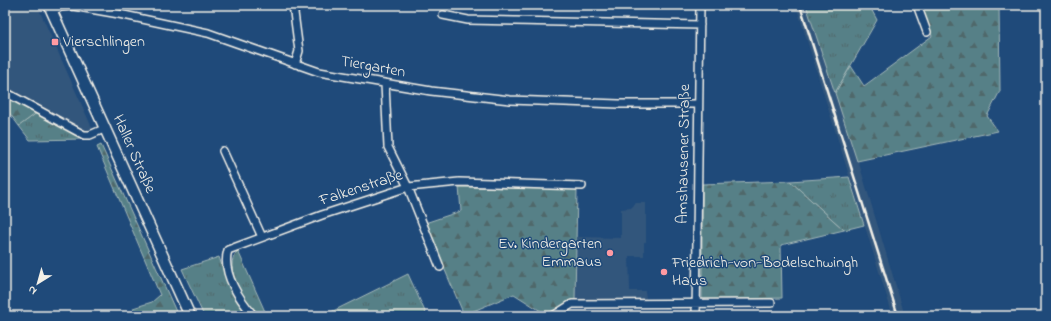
<svg xmlns="http://www.w3.org/2000/svg" width="1051" height="321" font-family="'Indie Flower',sans-serif">
	<style>
		.built { fill: #33567c }
		.grass { fill: url(#grass-tufts); stroke: #a5b8b8 }
		.forest { fill: url(#forest-firs); stroke: #a5b8b8 }
		.lines { fill: none; stroke-linecap: round; stroke-linejoin: round }
		.minor-casing { stroke: #f4f1e8; stroke-width: 10 }
		.secondary-casing { stroke: #f4f1e8; stroke-width: 13 }
		.minor { stroke: #1f4a7a; stroke-width: 7 }
		.secondary { stroke: #1f4a7a; stroke-width: 10 }
		.rail { stroke: #f4f1e8; stroke-width: 2.5 }
		.poi-dot { fill: #ff9aa2; stroke: #1f4a7a; stroke-width: 1.5 }
		.labels { text-anchor: middle; dominant-baseline: central; stroke-width: 3; stroke-linejoin: round; paint-order: stroke }
		.poi-label { font-size: 16px; fill: #f4f1e8; stroke: #1f4a7a; text-anchor: start }
		.street-label { font-size: 16px; fill: #f4f1e8; stroke: #1f4a7a }
	</style>
	<defs>
		<pattern id="grass-tufts" width="24" height="20" patternUnits="userSpaceOnUse"><rect width="24" height="20" fill="#568087"/><path d="M3 7l-1-3M5 7V3M7 7l1-3M15 17l-1-3M17 17v-4M19 17l1-3" fill="none" stroke="#50676a"/></pattern>
		<pattern id="forest-firs" width="22" height="20" patternUnits="userSpaceOnUse"><rect width="22" height="20" fill="#568087"/><path d="M5 1l3.5 6h-7zM16 11l3.5 6h-7z" fill="#50676a"/></pattern>
	</defs>
	<rect width="100%" height="100%" fill="#1f4a7a"/>
	<filter id="ink" filterUnits="userSpaceOnUse"><feTurbulence type="fractalNoise" baseFrequency=".025" numOctaves="2"/><feDisplacementMap in="SourceGraphic" scale="8" xChannelSelector="R" yChannelSelector="G"/><feConvolveMatrix kernelMatrix="1 2 1 2 8 2 1 2 1" color-interpolation-filters="sRGB"/></filter>
	<g filter="url(#ink)">
		<path class="built" d="M 5,5 L 37,5 L 93,130 L 89,132 L 83,132 L 5,90 Z
			M 796,5 L 806,5 L 860,167 L 905,316 L 893,316 Z
			M 636,203 L 646,203 L 646,242 L 644,242 L 644,256 L 629,256 L 630,291 L 645,291 L 646,299 L 575,302 L 577,237 L 621,238 L 621,209 L 631,208 Z"/>
		<path class="grass" d="M 806,5 L 869,5 L 877,20 L 835,93 Z
			M 38,112 L 84,139 L 30,140 L 19,126 Z
			M 849,177 L 864,225 L 844,230 L 790,181 Z
			M 238,251 L 267,316 L 260,316 C 247,303 220,267 238,251 Z
			M 219,257 C 226,278 233,299 248,316 L 204,316 L 182,269 Z
			M 408,274 L 427,316 L 323,316 Z"/>
		<path class="forest" d="M 927,5 L 999,5 L 1000,91 L 987,116 L 998,131 L 857,161 L 835,93 L 851,66 L 864,86 L 932,36 L 921,7 Z
			M 5,95 L 38,112 L 19,126 L 5,107 Z
			M 101,145 L 178,316 L 139,316 L 133,308 L 152,302 L 160,295 L 97,147 Z
			M 790,181 L 844,230 L 781,245 L 782,298 L 702,300 L 702,184 Z
			M 459,187 L 577,189 L 575,301 L 570,301 L 547,315 L 514,294 L 464,315 L 425,223 L 461,211 Z"/>
		<g class="lines">
			<defs>
				<path id="minor" d="M 293,5 L 299,51 L 295,64
					M 917,5 L 927,32
					M 52,11 L 61,7 L 73,6 L 119,14 L 208,33 L 319,72 L 431,91 L 510,100 L 619,104 L 698,104
					M 443,15 L 468,20 L 700,25
					M 385,84 L 388,147 L 408,187 L 440,267
					M 5,92 L 84,135 L 90,135 L 106,128
					M 223,151 L 262,237
					M 254,316 C 240,300 221,273 228,250 L 322,215 L 408,187 L 459,182 L 582,186
					M 553,316 L 572,304 L 771,303
					M 696,316 L 700,5"/>
				<path id="secondary" d="M 49,5 L 190,316"/>
			</defs>
			<use href="#minor" class="minor-casing"/>
			<use href="#secondary" class="secondary-casing"/>
			<use href="#minor" class="minor"/>
			<use href="#secondary" class="secondary"/>
			<path class="rail" d="M 800,5 L 898,316"/>
		</g>
	</g>
	<g class="poi-dot">
		<rect x="51" y="38" width="8" height="8" rx="2"/>
		<circle cx="610" cy="253" r="4"/>
		<circle cx="664" cy="272" r="4"/>
	</g>
	<g class="labels">
		<g class="poi-label">
			<text x="63" y="42">Vierschlingen</text>
			<text x="602" y="244" text-anchor="end">Ev. Kindergarten<tspan x="602" dy="18">Emmaus</tspan></text>
			<text x="672" y="263">Friedrich-von-Bodelschwingh<tspan x="672" dy="18">Haus</tspan></text>
		</g>
		<g class="street-label">
			<text transform="translate(373 67) rotate(10)">Tiergarten</text>
			<text transform="translate(134 154) rotate(66)">Haller Straße</text>
			<text transform="translate(684 154) rotate(-89)">Amshausener Straße</text>
			<text transform="translate(361 188) rotate(-18)">Falkenstraße</text>
		</g>
	</g>
	<rect width="1051" height="321" fill="none" stroke="#1f4a7a" stroke-width="20"/>
	<rect x="10" y="10" width="1031" height="301" fill="none" stroke="#f4f1e8" stroke-width="1.5" filter="url(#ink)"/>
	<g transform="translate(38 283) rotate(217)" stroke="#1f4a7a" stroke-width="3" paint-order="stroke">
	<path d="M0-3L7 15L0 10L-7 15Z" fill="#f4f1e8"/>
	<text y="-6" font-size="11" font-weight="bold" text-anchor="middle" fill="#f4f1e8">N</text>
	</g>
</svg>
